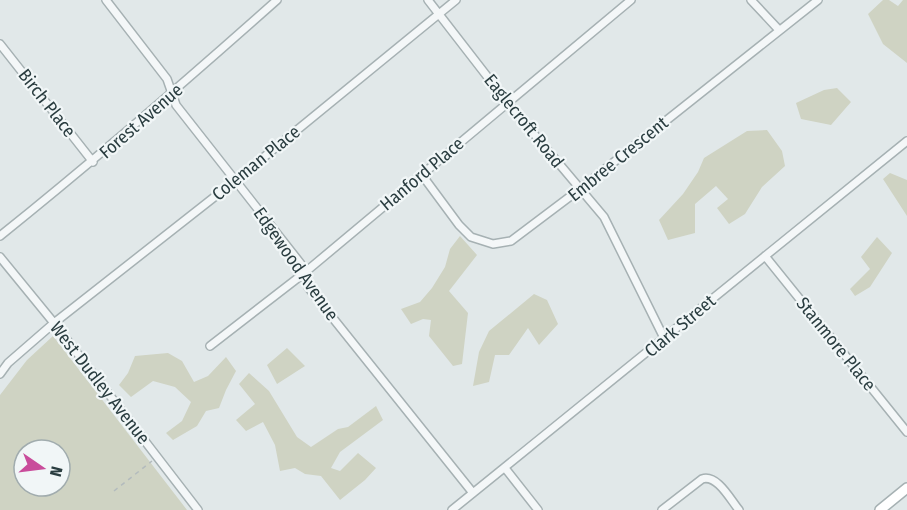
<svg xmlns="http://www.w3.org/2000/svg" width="907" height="510" font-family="'Fira Sans Condensed',sans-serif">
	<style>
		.green { fill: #cfd3c3; fill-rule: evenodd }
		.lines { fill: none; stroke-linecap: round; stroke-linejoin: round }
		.street-casing { stroke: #a6b1b3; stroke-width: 10 }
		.secondary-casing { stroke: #a6b1b3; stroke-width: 12 }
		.path { stroke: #b3bbbd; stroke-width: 1.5; stroke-dasharray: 4.5 4.5; stroke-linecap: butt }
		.street { stroke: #f4f7f8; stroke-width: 7 }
		.secondary { stroke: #fff; stroke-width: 9 }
		.labels { text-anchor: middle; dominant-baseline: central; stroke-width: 4.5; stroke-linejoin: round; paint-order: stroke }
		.street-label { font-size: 18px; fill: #2a3d40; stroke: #f1f6f7 }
	</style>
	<rect width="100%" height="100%" fill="#e1e8e9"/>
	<path class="green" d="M 883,0 L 889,0 L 898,6 L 903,0 L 907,0 L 907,63 L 883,44 L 868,14 Z
		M 837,88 L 851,102 L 831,125 L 801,119 L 796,103 L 824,90 Z
		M 767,130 L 782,151 L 785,166 L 762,187 L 745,214 L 729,224 L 717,208 L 728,199 L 716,186 L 695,204 L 695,233 L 668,240 L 659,220 L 683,194 L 698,172 L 704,158 L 747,131 Z
		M 890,173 L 907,180 L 907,216 L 883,179 Z
		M 460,236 L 477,255 L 449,291 L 468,313 L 462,364 L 453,366 L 429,336 L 431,320 L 423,319 L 411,324 L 401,309 L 420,302 L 432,288 L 445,267 L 450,249 Z
		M 877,237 L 892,253 L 870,287 L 855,296 L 850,289 L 870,269 L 861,257 Z
		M 534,294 L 547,300 L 558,324 L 539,345 L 528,328 L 509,355 L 495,355 L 489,382 L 473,386 L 479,352 L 489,331 Z
		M 53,336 L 187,510 L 0,510 L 0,395 L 27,360 ZM 24,450 L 60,450 L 60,486 L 24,486 Z
		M 287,348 L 305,366 L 277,384 L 267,365 Z
		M 168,353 L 182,361 L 194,382 L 208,376 L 226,357 L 236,371 L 226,390 L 219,408 L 206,411 L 197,426 L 173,440 L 166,433 L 182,421 L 191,402 L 175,387 L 153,381 L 131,397 L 119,385 L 128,373 L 135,356 Z
		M 249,373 L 269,391 L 297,437 L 311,447 L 338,429 L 348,427 L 376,406 L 383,420 L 340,452 L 331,468 L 340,471 L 358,453 L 376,468 L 365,480 L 340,500 L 321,476 L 305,474 L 295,468 L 280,471 L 275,445 L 263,422 L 246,431 L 236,420 L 255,404 L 239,384 Z"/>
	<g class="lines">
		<defs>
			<path id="street" d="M 106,0 L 167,79 L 176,105 L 301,264 L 308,287 L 473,493
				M 428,0 L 507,102 L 604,217 L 665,340
				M 751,0 L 779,30
				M 0,44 L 93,162
				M 422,175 L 459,225 L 471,237 L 493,244 L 511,241 L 580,189 L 818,0
				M 0,236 C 95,160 186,81 277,0
				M 765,256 L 907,432
				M 0,257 L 54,323 L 198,510
				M 210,346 L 303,274 L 631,0
				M 0,374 L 8,363 L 54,323 L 236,180 L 456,0
				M 505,468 L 538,510
				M 452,510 L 907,141
				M 662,510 L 702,479 C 717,474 730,499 739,510"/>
			<path id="secondary" d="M 880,510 L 907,488"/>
		</defs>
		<use href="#street" class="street-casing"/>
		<use href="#secondary" class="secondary-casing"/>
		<path class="path" d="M 114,491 L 152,461"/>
		<use href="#street" class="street"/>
		<use href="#secondary" class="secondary"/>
	</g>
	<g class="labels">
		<g class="street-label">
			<text transform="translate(47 103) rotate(52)">Birch Place</text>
			<text transform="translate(141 121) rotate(-41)">Forest Avenue</text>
			<text transform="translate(524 121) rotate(51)">Eaglecroft Road</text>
			<text transform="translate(618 159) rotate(-39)">Embree Crescent</text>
			<text transform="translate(256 163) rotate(-39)">Coleman Place</text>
			<text transform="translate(422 174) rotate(-40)">Hanford Place</text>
			<text transform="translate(296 264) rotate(55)">Edgewood Avenue</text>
			<text transform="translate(680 326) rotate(-40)">Clark Street</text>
			<text transform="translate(836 344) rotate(51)">Stanmore Place</text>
			<text transform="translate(100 383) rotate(52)">West Dudley Avenue</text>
		</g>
	</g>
	<g transform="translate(42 468) rotate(104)"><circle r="28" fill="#f1f6f7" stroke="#a1acae" stroke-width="1.5"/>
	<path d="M0-4.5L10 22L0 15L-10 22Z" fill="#c94c9b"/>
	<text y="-9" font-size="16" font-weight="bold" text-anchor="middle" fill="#2a3d40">N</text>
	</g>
</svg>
